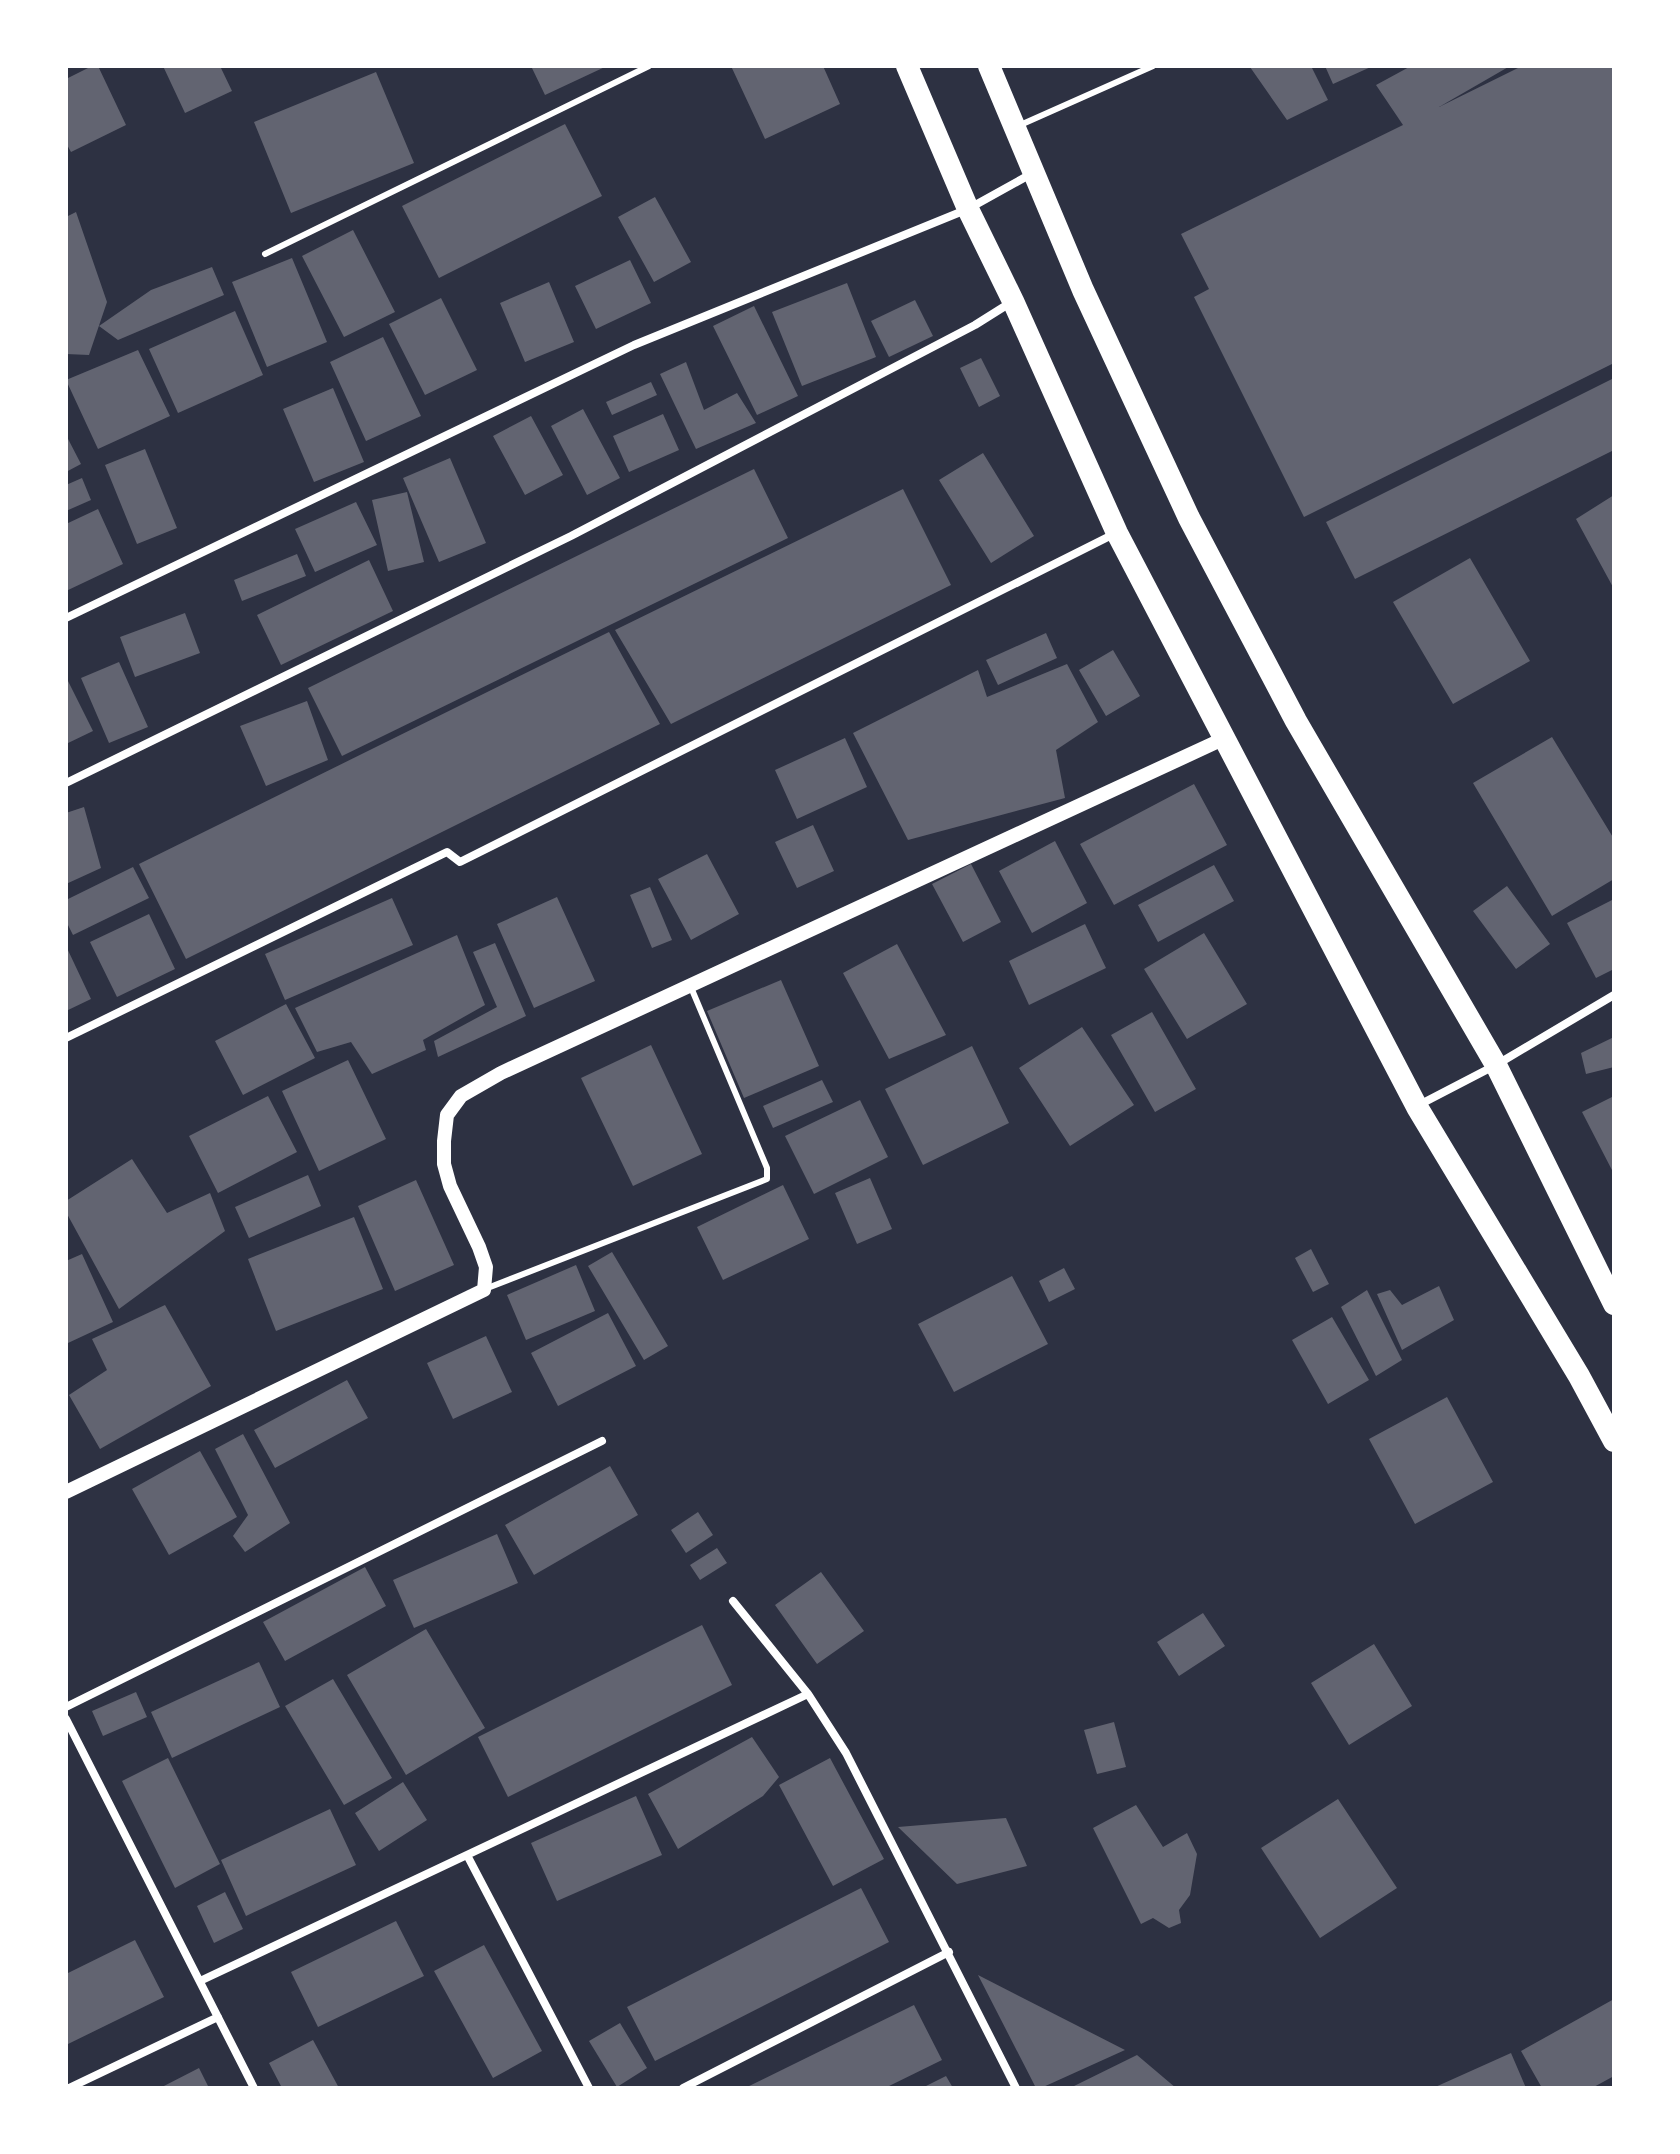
<svg xmlns="http://www.w3.org/2000/svg" width="1680" height="2154" font-family="Figtree,sans-serif">
	<style>
		.building { fill: #626471 }
		.lines { fill: none; stroke-linecap: round; stroke-linejoin: round }
		.service { stroke: #fff; stroke-width: 6 }
		.minor { stroke: #fff; stroke-width: 8 }
		.tertiary { stroke: #fff; stroke-width: 14 }
		.trunk { stroke: #fff; stroke-width: 22 }
	</style>
	<rect width="100%" height="100%" fill="#2d3142"/>
	<path class="building" d="M 92,66 L 98,66 L 126,125 L 71,152 L 66,143 L 66,79 Z
		M 163,66 L 220,66 L 232,91 L 185,113 Z
		M 531,66 L 607,66 L 545,95 Z
		M 731,66 L 823,66 L 840,104 L 765,139 Z
		M 1253,66 L 1311,66 L 1328,100 L 1287,120 L 1250,67 Z
		M 1325,66 L 1373,66 L 1333,84 Z
		M 1411,66 L 1510,66 L 1439,107 L 1522,66 L 1614,66 L 1614,363 L 1304,517 L 1194,297 L 1209,289 L 1181,234 L 1403,125 L 1376,85 Z
		M 376,72 L 414,163 L 291,213 L 254,122 Z
		M 565,124 L 602,196 L 439,278 L 402,206 Z
		M 655,197 L 691,262 L 654,282 L 618,217 Z
		M 76,212 L 107,302 L 89,355 L 66,354 L 66,217 Z
		M 353,230 L 395,312 L 344,337 L 302,256 Z
		M 292,258 L 327,342 L 267,367 L 232,282 Z
		M 630,260 L 651,303 L 596,329 L 575,286 Z
		M 212,267 L 224,295 L 118,340 L 99,326 L 151,290 Z
		M 549,282 L 574,342 L 525,362 L 500,303 Z
		M 847,283 L 876,357 L 802,386 L 772,312 Z
		M 441,298 L 477,370 L 425,395 L 389,324 Z
		M 915,300 L 933,336 L 889,357 L 871,321 Z
		M 754,306 L 798,396 L 757,415 L 713,326 Z
		M 235,311 L 263,375 L 178,413 L 149,349 Z
		M 383,337 L 421,416 L 366,441 L 330,362 Z
		M 138,350 L 170,416 L 98,449 L 66,380 Z
		M 981,358 L 1000,396 L 979,407 L 960,368 Z
		M 686,362 L 704,410 L 737,393 L 756,423 L 696,449 L 660,374 Z
		M 1614,378 L 1614,450 L 1355,579 L 1326,522 Z
		M 651,382 L 657,395 L 612,415 L 606,402 Z
		M 333,388 L 364,462 L 314,482 L 283,409 Z
		M 583,409 L 620,478 L 587,495 L 551,426 Z
		M 663,414 L 679,450 L 629,472 L 613,436 Z
		M 531,416 L 563,475 L 525,495 L 493,436 Z
		M 66,435 L 81,464 L 66,472 Z
		M 145,449 L 177,528 L 137,544 L 105,465 Z
		M 983,453 L 1034,536 L 991,563 L 939,480 Z
		M 450,458 L 486,543 L 439,562 L 403,478 Z
		M 754,469 L 788,538 L 342,756 L 308,688 Z
		M 82,478 L 91,500 L 66,511 L 66,485 Z
		M 903,489 L 951,585 L 671,724 L 615,630 Z
		M 407,492 L 424,562 L 388,571 L 372,500 Z
		M 1614,495 L 1614,589 L 1576,519 Z
		M 356,502 L 377,545 L 315,572 L 295,529 Z
		M 98,509 L 123,564 L 66,591 L 66,524 Z
		M 297,554 L 306,576 L 242,601 L 234,580 Z
		M 1470,558 L 1530,661 L 1453,704 L 1393,602 Z
		M 369,560 L 393,611 L 281,665 L 257,615 Z
		M 185,613 L 200,653 L 135,677 L 120,637 Z
		M 609,632 L 660,724 L 186,959 L 139,864 Z
		M 1046,633 L 1057,658 L 998,685 L 986,660 Z
		M 1113,650 L 1140,696 L 1106,716 L 1079,670 Z
		M 119,662 L 148,727 L 109,743 L 81,678 Z
		M 1067,664 L 1098,722 L 1056,750 L 1065,798 L 908,840 L 853,733 L 978,670 L 987,697 Z
		M 66,677 L 93,731 L 66,744 Z
		M 307,701 L 328,760 L 266,786 L 240,726 Z
		M 1552,737 L 1614,839 L 1614,879 L 1552,916 L 1473,783 Z
		M 845,738 L 867,787 L 797,819 L 775,770 Z
		M 1194,784 L 1227,845 L 1114,905 L 1080,844 Z
		M 84,807 L 101,868 L 66,884 L 66,813 Z
		M 813,825 L 834,871 L 797,888 L 775,842 Z
		M 1055,841 L 1087,903 L 1032,933 L 999,871 Z
		M 707,854 L 739,914 L 691,940 L 658,879 Z
		M 971,864 L 1001,922 L 963,942 L 932,884 Z
		M 1214,865 L 1234,901 L 1158,942 L 1138,905 Z
		M 133,867 L 149,898 L 73,935 L 66,921 L 66,900 Z
		M 1507,886 L 1550,944 L 1516,969 L 1473,911 Z
		M 650,887 L 672,940 L 652,948 L 630,895 Z
		M 557,897 L 595,981 L 534,1008 L 497,924 Z
		M 392,898 L 413,945 L 285,1000 L 265,954 Z
		M 1614,899 L 1614,969 L 1596,978 L 1567,923 Z
		M 149,914 L 175,969 L 117,997 L 90,942 Z
		M 1085,924 L 1106,968 L 1029,1005 L 1009,961 Z
		M 1204,933 L 1247,1004 L 1187,1039 L 1144,969 Z
		M 457,935 L 485,1005 L 423,1040 L 426,1050 L 372,1074 L 351,1042 L 317,1052 L 295,1008 Z
		M 495,943 L 526,1016 L 438,1057 L 434,1041 L 497,1007 L 473,952 Z
		M 897,944 L 946,1035 L 889,1059 L 843,973 Z
		M 66,946 L 91,999 L 66,1011 Z
		M 781,980 L 819,1066 L 744,1098 L 707,1011 Z
		M 286,1004 L 315,1058 L 243,1095 L 215,1041 Z
		M 1152,1012 L 1196,1089 L 1155,1112 L 1111,1035 Z
		M 1082,1027 L 1134,1105 L 1070,1146 L 1019,1068 Z
		M 1614,1037 L 1614,1067 L 1586,1074 L 1581,1053 Z
		M 651,1045 L 702,1154 L 633,1186 L 581,1078 Z
		M 972,1046 L 1009,1123 L 923,1165 L 885,1089 Z
		M 348,1060 L 386,1139 L 319,1171 L 282,1091 Z
		M 822,1080 L 833,1102 L 773,1128 L 763,1106 Z
		M 268,1096 L 297,1152 L 218,1193 L 189,1136 Z
		M 1614,1096 L 1614,1174 L 1582,1112 Z
		M 860,1100 L 888,1157 L 814,1194 L 785,1136 Z
		M 132,1159 L 167,1213 L 210,1193 L 225,1231 L 119,1309 L 66,1212 L 66,1201 Z
		M 308,1175 L 321,1206 L 249,1238 L 235,1207 Z
		M 870,1178 L 892,1229 L 857,1244 L 835,1193 Z
		M 416,1180 L 454,1265 L 395,1291 L 358,1206 Z
		M 783,1185 L 809,1239 L 723,1280 L 697,1227 Z
		M 354,1217 L 383,1289 L 276,1331 L 248,1259 Z
		M 1311,1249 L 1329,1284 L 1313,1292 L 1295,1258 Z
		M 612,1252 L 668,1346 L 644,1360 L 588,1266 Z
		M 82,1254 L 113,1322 L 68,1343 L 66,1261 Z
		M 576,1265 L 595,1311 L 526,1340 L 507,1295 Z
		M 1064,1268 L 1075,1289 L 1049,1302 L 1039,1281 Z
		M 1012,1276 L 1048,1344 L 954,1392 L 918,1324 Z
		M 1439,1286 L 1454,1320 L 1402,1350 L 1377,1294 L 1390,1290 L 1402,1305 Z
		M 1367,1290 L 1402,1360 L 1376,1376 L 1341,1307 Z
		M 165,1305 L 211,1386 L 100,1449 L 69,1395 L 107,1370 L 92,1339 Z
		M 608,1313 L 636,1366 L 558,1406 L 531,1353 Z
		M 1332,1317 L 1369,1380 L 1328,1404 L 1292,1340 Z
		M 486,1336 L 512,1392 L 453,1419 L 427,1363 Z
		M 347,1380 L 368,1418 L 275,1468 L 254,1430 Z
		M 1447,1397 L 1493,1482 L 1415,1524 L 1369,1439 Z
		M 243,1434 L 290,1523 L 245,1552 L 233,1536 L 248,1515 L 215,1449 Z
		M 200,1451 L 237,1517 L 169,1555 L 132,1489 Z
		M 610,1466 L 638,1515 L 534,1575 L 505,1525 Z
		M 698,1512 L 713,1535 L 686,1553 L 671,1530 Z
		M 497,1534 L 518,1583 L 414,1628 L 393,1580 Z
		M 717,1548 L 727,1563 L 700,1580 L 690,1565 Z
		M 365,1567 L 386,1606 L 285,1661 L 263,1622 Z
		M 821,1572 L 864,1631 L 817,1664 L 775,1605 Z
		M 1203,1613 L 1225,1646 L 1179,1676 L 1157,1642 Z
		M 702,1625 L 732,1685 L 508,1797 L 478,1737 Z
		M 426,1629 L 485,1728 L 406,1775 L 347,1675 Z
		M 1374,1644 L 1412,1706 L 1349,1745 L 1311,1683 Z
		M 259,1662 L 280,1707 L 172,1758 L 151,1712 Z
		M 333,1679 L 392,1778 L 344,1805 L 285,1706 Z
		M 136,1692 L 147,1717 L 103,1736 L 92,1711 Z
		M 1114,1722 L 1126,1767 L 1097,1774 L 1084,1730 Z
		M 752,1737 L 779,1777 L 763,1796 L 678,1849 L 648,1794 Z
		M 168,1758 L 220,1864 L 175,1888 L 122,1781 Z
		M 830,1758 L 884,1859 L 833,1886 L 779,1785 Z
		M 403,1782 L 427,1820 L 379,1851 L 355,1813 Z
		M 636,1796 L 662,1855 L 557,1901 L 531,1843 Z
		M 1338,1799 L 1397,1888 L 1320,1938 L 1261,1848 Z
		M 1136,1805 L 1163,1847 L 1187,1833 L 1197,1854 L 1190,1895 L 1179,1910 L 1181,1923 L 1169,1928 L 1153,1918 L 1141,1924 L 1093,1828 Z
		M 330,1809 L 356,1865 L 246,1916 L 221,1860 Z
		M 1006,1818 L 1027,1866 L 957,1884 L 898,1827 Z
		M 861,1888 L 889,1942 L 655,2061 L 627,2007 Z
		M 225,1892 L 243,1929 L 214,1943 L 197,1906 Z
		M 396,1921 L 424,1976 L 318,2027 L 291,1972 Z
		M 135,1940 L 164,1997 L 66,2045 L 66,1974 Z
		M 484,1945 L 542,2051 L 493,2078 L 434,1971 Z
		M 978,1975 L 1125,2050 L 1041,2088 L 1036,2088 Z
		M 1614,1999 L 1614,2076 L 1592,2088 L 1542,2088 L 1521,2051 Z
		M 914,2005 L 942,2060 L 885,2088 L 745,2088 Z
		M 620,2023 L 647,2068 L 617,2087 L 589,2041 Z
		M 313,2040 L 339,2088 L 282,2088 L 269,2063 Z
		M 1511,2053 L 1526,2088 L 1433,2088 Z
		M 1137,2055 L 1176,2088 L 1070,2088 Z
		M 199,2068 L 209,2088 L 160,2088 Z
		M 946,2076 L 953,2088 L 922,2088 Z"/>
	<g class="lines">
		<path class="service" d="M 1018,126 L 1153,66
			M 265,254 L 649,66
			M 485,1289 L 767,1179 L 767,1168 L 690,985"/>
		<path class="minor" d="M 66,618 L 634,345 L 968,209 L 1031,174
			M 66,783 L 571,536 L 975,325 L 1010,303
			M 66,1038 L 447,852 L 460,862 L 1116,533
			M 1417,1106 L 1496,1065 L 1614,995
			M 733,1601 L 808,1694 L 846,1753 L 1016,2088
			M 66,1707 L 602,1441
			M 66,1719 L 254,2088
			M 467,1855 L 589,2088
			M 200,1981 L 808,1694
			M 69,2088 L 218,2017
			M 683,2088 L 949,1952"/>
		<path class="tertiary" d="M 66,1492 L 484,1290 L 486,1267 L 479,1247 L 450,1186 L 444,1164 L 444,1141 L 447,1115 L 461,1096 L 501,1073 L 1223,739"/>
		<path class="trunk" d="M 907,66 L 968,209 L 1013,301 L 1117,533 L 1417,1107 L 1579,1376 L 1614,1441
			M 989,66 L 1083,290 L 1189,518 L 1296,721 L 1496,1065 L 1614,1304"/>
	</g>
	<rect width="1680" height="2154" fill="none" stroke="#ffffff" stroke-width="136"/>
</svg>
